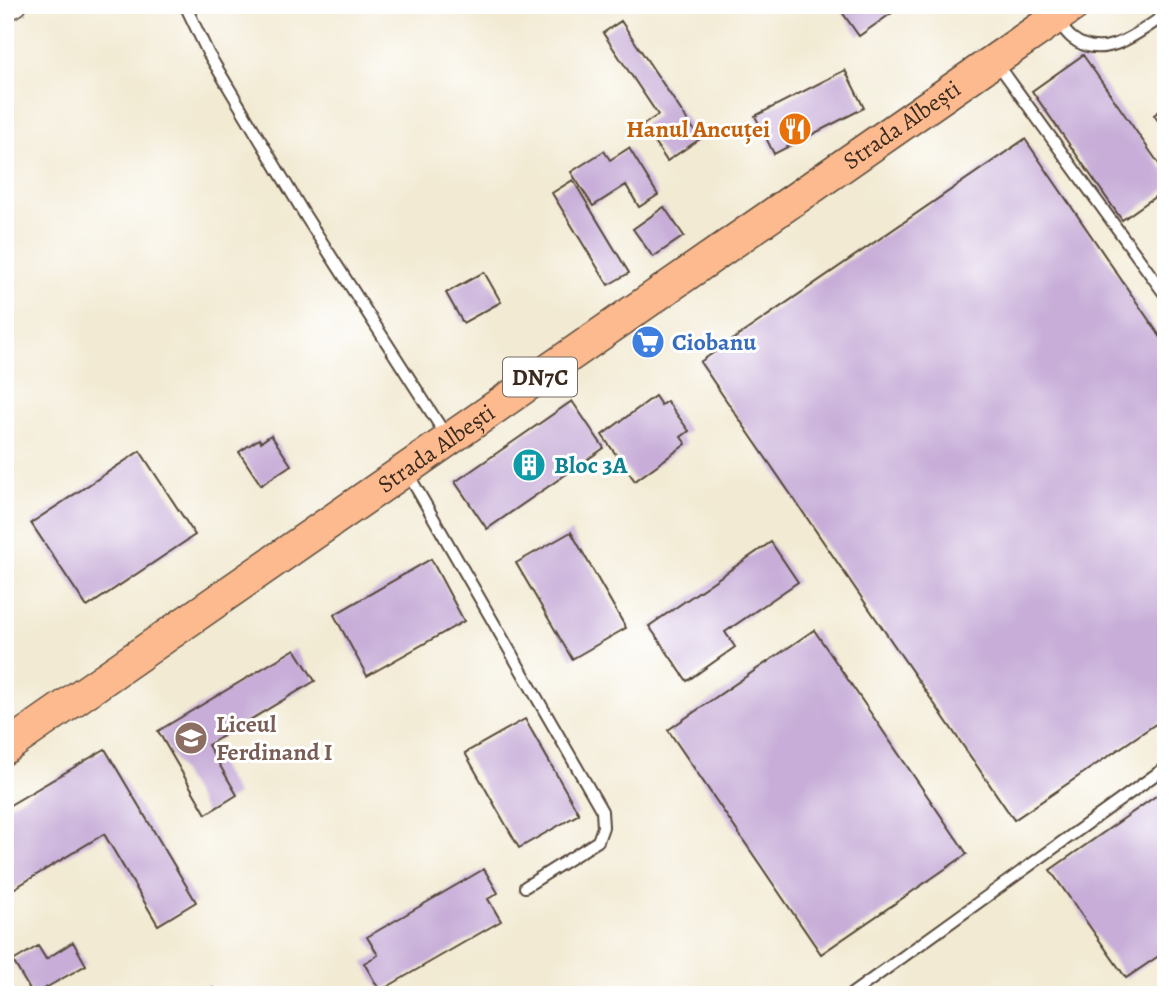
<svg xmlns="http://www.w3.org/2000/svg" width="1171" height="1000" font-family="Alegreya,serif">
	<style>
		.building { fill: #c7add8 }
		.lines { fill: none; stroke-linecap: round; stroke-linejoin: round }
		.lane-casing { stroke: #564739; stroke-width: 14 }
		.street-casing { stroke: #564739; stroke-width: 24 }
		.primary-casing { stroke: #564739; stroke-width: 35 }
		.lane { stroke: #fff; stroke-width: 10 }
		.street { stroke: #fff; stroke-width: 21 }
		.primary { stroke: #fcba8e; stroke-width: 32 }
		.labels { text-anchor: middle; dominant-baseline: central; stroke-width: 6; stroke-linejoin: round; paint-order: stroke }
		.shield { fill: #fff; stroke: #766a62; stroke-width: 2 }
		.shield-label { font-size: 23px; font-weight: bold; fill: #3b2a1e }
		.street-label { font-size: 24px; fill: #3b2a1e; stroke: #fff }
		.food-label { font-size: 24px; font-weight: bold; fill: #c56008; stroke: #fff; text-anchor: end }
		.shop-label { font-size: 24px; font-weight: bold; fill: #366cbe; stroke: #fff; text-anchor: start }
		.culture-label { font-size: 24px; font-weight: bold; fill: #0d838f; stroke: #fff; text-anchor: start }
		.education-label { font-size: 24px; font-weight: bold; fill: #785e54; stroke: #fff; text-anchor: start }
	</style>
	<rect width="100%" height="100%" fill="#fff"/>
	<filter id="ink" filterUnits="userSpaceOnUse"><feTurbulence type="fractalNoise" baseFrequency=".0143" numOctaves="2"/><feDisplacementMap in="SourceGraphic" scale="14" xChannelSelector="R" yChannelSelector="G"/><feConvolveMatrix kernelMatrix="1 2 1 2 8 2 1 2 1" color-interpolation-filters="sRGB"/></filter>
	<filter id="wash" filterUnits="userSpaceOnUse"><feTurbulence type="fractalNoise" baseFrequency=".00686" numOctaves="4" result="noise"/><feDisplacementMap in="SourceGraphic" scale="28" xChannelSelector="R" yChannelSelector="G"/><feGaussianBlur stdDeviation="1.57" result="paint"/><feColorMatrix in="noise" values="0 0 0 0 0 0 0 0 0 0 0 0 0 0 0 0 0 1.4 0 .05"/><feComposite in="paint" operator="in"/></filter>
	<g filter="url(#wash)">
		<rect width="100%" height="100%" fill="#f2ead3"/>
		<g id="blocks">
			<path class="building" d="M 837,5 L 903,5 L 859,36 Z
				M 621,21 L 700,139 L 667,161 L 643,125 L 658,115 L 603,33 Z
				M 1083,55 L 1166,174 L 1166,189 L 1122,220 L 1032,91 Z
				M 845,70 L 864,108 L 774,154 L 755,116 Z
				M 1166,106 L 1166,132 L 1154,115 Z
				M 1025,139 L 1166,345 L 1166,717 L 1014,820 L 700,362 Z
				M 629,148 L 658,195 L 639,207 L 626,185 L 593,206 L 571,172 L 604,151 L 610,160 Z
				M 573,180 L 629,273 L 608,285 L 552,193 Z
				M 664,207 L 684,236 L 653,257 L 633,229 Z
				M 484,272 L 501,302 L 463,323 L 446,293 Z
				M 655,396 L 661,405 L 667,401 L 689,431 L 681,437 L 686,444 L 635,481 L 602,435 Z
				M 572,401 L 604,448 L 487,529 L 455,482 Z
				M 271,435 L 291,465 L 261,485 L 239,452 L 259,439 L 261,442 Z
				M 140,451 L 195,535 L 87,607 L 31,523 Z
				M 571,532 L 626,628 L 572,659 L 516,563 Z
				M 771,542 L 798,582 L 725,632 L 735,647 L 687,681 L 649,626 Z
				M 431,559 L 464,621 L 367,676 L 334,615 Z
				M 814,630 L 967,854 L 821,954 L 668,730 Z
				M 295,649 L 315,681 L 208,745 L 237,795 L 206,814 L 158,731 Z
				M 525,719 L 579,814 L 519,848 L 465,753 Z
				M 105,749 L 196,902 L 158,925 L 104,834 L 5,894 L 5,808 Z
				M 1166,789 L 1166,951 L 1126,978 L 1050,870 Z
				M 484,869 L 498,893 L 488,899 L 501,921 L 380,991 L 364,963 L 378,955 L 367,937 Z
				M 73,942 L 86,965 L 33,995 L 13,961 L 38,946 L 46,959 Z"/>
		</g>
	</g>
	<g filter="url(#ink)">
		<use href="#blocks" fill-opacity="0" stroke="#564739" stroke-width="2"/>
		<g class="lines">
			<defs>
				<path id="lane" d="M 185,5 L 208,53 L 306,217 L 447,437
					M 1058,21 C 1062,27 1067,34 1072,38 C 1103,63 1140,32 1166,14
					M 997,63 L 1166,296
					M 407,472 L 602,811 L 603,827 L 598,841 L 525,887
					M 211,995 L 212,994
					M 850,995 L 1166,767"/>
				<path id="street" d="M 5,11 L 16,5"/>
				<g id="primary">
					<path id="s1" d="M 5,748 L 1074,5"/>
				</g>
			</defs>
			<use href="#lane" class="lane-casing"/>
			<use href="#street" class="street-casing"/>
			<use href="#primary" class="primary-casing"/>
			<use href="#lane" class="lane"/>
			<use href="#street" class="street"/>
			<use href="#primary" class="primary"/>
		</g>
	</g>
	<defs>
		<symbol id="restaurant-disc" viewBox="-11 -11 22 22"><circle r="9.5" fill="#e8710a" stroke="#fff"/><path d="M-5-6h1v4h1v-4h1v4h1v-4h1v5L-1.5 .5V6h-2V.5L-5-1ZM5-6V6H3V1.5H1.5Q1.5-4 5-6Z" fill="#fff"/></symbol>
		<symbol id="supermarket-disc" viewBox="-11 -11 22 22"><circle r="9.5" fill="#3f7fe0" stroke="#fff"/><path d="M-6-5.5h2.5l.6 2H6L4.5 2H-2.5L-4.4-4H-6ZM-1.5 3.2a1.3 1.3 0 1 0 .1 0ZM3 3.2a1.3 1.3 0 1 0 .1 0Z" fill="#fff"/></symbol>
		<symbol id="building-disc" viewBox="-11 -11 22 22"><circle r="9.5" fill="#0f9aa8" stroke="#fff"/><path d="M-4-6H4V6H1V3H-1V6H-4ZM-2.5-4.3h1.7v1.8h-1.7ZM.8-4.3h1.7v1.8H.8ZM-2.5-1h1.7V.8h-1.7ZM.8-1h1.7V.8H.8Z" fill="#fff"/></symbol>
		<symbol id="school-disc" viewBox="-11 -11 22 22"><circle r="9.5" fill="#8d6e63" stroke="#fff"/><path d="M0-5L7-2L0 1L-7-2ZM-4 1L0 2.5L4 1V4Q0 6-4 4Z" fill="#fff"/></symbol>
	</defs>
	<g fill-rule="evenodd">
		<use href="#restaurant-disc" x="776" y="110" width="38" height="38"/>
		<use href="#supermarket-disc" x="629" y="323" width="38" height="38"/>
		<use href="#building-disc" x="510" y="446" width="38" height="38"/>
		<use href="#school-disc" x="172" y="719" width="38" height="38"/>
	</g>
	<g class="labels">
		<rect class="shield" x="503" y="357.5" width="74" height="39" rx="5"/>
		<g class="shield-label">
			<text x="540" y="377">DN7C</text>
		</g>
		<g class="street-label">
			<text stroke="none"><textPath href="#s1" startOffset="1092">Strada Albești</textPath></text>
			<text stroke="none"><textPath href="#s1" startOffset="525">Strada Albești</textPath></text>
		</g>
		<g class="food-label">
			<text x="770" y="129">Hanul Ancuței</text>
		</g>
		<g class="shop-label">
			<text x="672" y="342">Ciobanu</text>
		</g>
		<g class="culture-label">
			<text x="554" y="465">Bloc 3A</text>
		</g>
		<g class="education-label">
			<text x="216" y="724">Liceul<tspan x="216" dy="28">Ferdinand I</tspan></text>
		</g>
	</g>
	<rect width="1171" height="1000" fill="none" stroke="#fff" stroke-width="28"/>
</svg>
